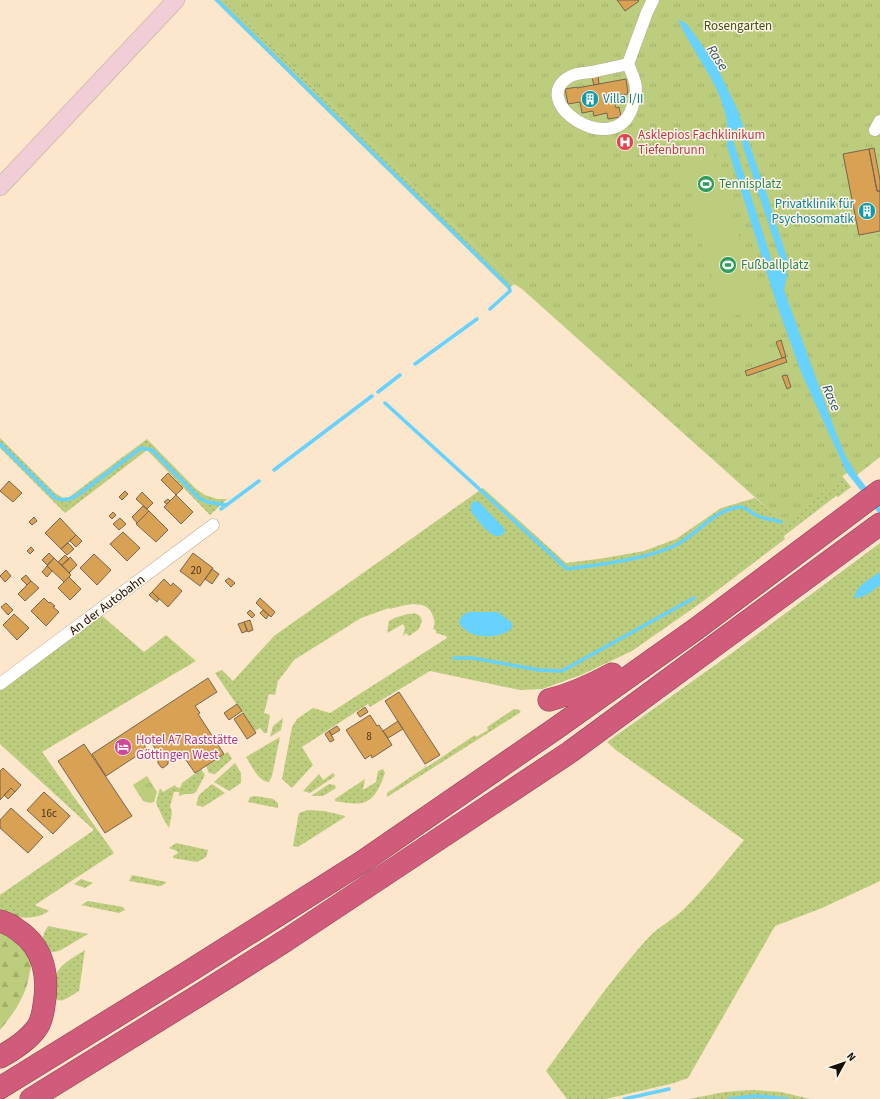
<svg xmlns="http://www.w3.org/2000/svg" width="880" height="1099" font-family="'Source Sans 3',sans-serif">
	<style>
		.grass { fill: url(#grass-dots) }
		.forest { fill: url(#forest-firs) }
		.park { fill: url(#park-tufts) }
		.pitch { fill: #bccd7e }
		.water { fill: #66d2fd; fill-rule: evenodd }
		.lines { fill: none; stroke-linecap: round; stroke-linejoin: round }
		.stream { stroke: #66d2fd; stroke-width: 3.5 }
		.building { fill: #d9a154; stroke: #77654e }
		.street-casing { stroke: #c0ac93; stroke-width: 13 }
		.secondary-casing { stroke: #c0ac93; stroke-width: 18 }
		.highway-casing { stroke: #8f4051; stroke-width: 23 }
		.street { stroke: #fff; stroke-width: 12 }
		.secondary { stroke: #f1ced7; stroke-width: 17 }
		.highway { stroke: #d05b7a; stroke-width: 22 }
		.labels { text-anchor: middle; dominant-baseline: central; stroke-width: 3; stroke-linejoin: round; paint-order: stroke }
		.number-label { font-size: 11px; fill: #47341a }
		.park-label { font-size: 13px; fill: #454f0d; stroke: #fef6eb }
		.culture-label { font-size: 13px; fill: #0d838f; stroke: #fef6eb; text-anchor: start }
		.health-label { font-size: 13px; fill: #be3a42; stroke: #fef6eb; text-anchor: start }
		.leisure-label { font-size: 13px; fill: #27864d; stroke: #fef6eb; text-anchor: start }
		.street-label { font-size: 13px; fill: #160f06; stroke: #fef6eb }
		.hotel-label { font-size: 13px; fill: #b23c85; stroke: #fef6eb; text-anchor: start }
		.water-label { font-size: 14px; font-style: italic; fill: #255265; stroke: #fef6eb }
	</style>
	<defs>
		<pattern id="grass-dots" width="8" height="8" patternUnits="userSpaceOnUse"><rect width="8" height="8" fill="#bccd7e"/><path d="M2 2h.1M6 6h.1" fill="none" stroke="#a1af6b" stroke-width="1.8" stroke-linecap="round"/></pattern>
		<pattern id="forest-firs" width="22" height="20" patternUnits="userSpaceOnUse"><rect width="22" height="20" fill="#bccd7e"/><path d="M5 1l3.5 6h-7zM16 11l3.5 6h-7z" fill="#a1af6b"/></pattern>
		<pattern id="park-tufts" width="24" height="20" patternUnits="userSpaceOnUse"><rect width="24" height="20" fill="#bccd7e"/><path d="M3 7l-1-3M5 7V3M7 7l1-3M15 17l-1-3M17 17v-4M19 17l1-3" fill="none" stroke="#a1af6b"/></pattern>
	</defs>
	<rect width="100%" height="100%" fill="#fce6cc"/>
	<path class="grass" d="M 214,0 L 225,0 L 514,284 L 508,289 Z
		M 0,438 L 55,493 L 63,498 L 69,497 L 147,439 L 195,488 L 205,495 L 217,499 L 227,499 L 210,515 L 147,450 L 65,513 L 0,448 Z
		M 842,476 L 851,487 L 838,497 L 836,496 L 784,536 L 785,539 L 702,602 L 632,651 L 581,675 L 542,689 L 520,690 L 430,671 L 370,707 L 368,704 L 302,747 L 313,765 L 292,788 L 282,779 L 292,727 L 297,719 L 313,708 L 330,713 L 447,638 L 446,636 L 436,633 L 436,630 L 433,629 C 435,624 435,621 433,616 C 427,598 404,605 390,609 L 389,608 L 361,618 L 294,660 L 278,681 L 275,695 L 269,694 L 264,713 L 270,715 L 267,733 L 264,733 L 260,728 L 255,731 L 215,673 L 222,670 L 233,681 L 274,636 L 483,488 L 566,563 L 605,558 L 644,551 L 676,539 L 721,508 L 755,498 L 785,523 Z
		M 880,543 L 880,881 L 822,908 L 775,926 L 688,1078 L 674,1083 L 606,1099 L 567,1099 L 546,1071 C 579,1026 611,979 648,938 C 659,926 673,920 684,909 C 706,887 725,863 744,840 L 617,751 L 607,742 L 732,653 Z
		M 408,614 C 415,613 420,613 422,621 L 419,629 L 409,636 L 406,633 L 403,636 L 405,628 L 403,624 L 387,633 L 389,621 L 397,617 Z
		M 101,615 L 144,652 L 166,635 L 196,661 L 42,752 L 114,853 L 35,905 L 49,911 C 34,921 17,918 0,913 L 0,895 L 94,830 L 0,744 L 0,690 Z
		M 514,709 L 519,710 L 521,712 L 387,797 L 387,793 L 427,766 L 427,767 L 475,735 L 476,737 L 488,730 L 487,727 Z
		M 283,718 L 281,730 L 270,737 L 273,726 Z
		M 280,737 L 272,776 L 269,782 C 258,781 252,766 246,757 Z
		M 228,752 L 232,759 L 215,774 L 209,773 L 206,766 Z
		M 235,763 L 241,773 L 241,783 L 229,791 L 214,782 Z
		M 201,769 L 205,775 L 196,792 L 192,794 L 185,794 L 179,796 L 179,792 L 174,792 L 170,806 L 172,812 L 169,828 L 163,818 L 156,803 L 160,788 L 163,792 L 175,785 L 176,787 L 180,788 L 182,783 Z
		M 383,769 L 385,773 C 374,804 366,807 335,801 L 335,799 L 365,779 L 363,790 L 376,782 L 378,771 Z
		M 333,773 L 335,776 L 310,793 L 303,791 L 319,774 L 323,780 Z
		M 212,784 L 225,793 L 203,807 L 196,805 L 199,795 Z
		M 329,784 L 335,785 L 336,788 L 323,796 L 311,796 Z
		M 255,796 L 273,799 L 278,803 L 278,808 L 248,802 L 250,797 Z
		M 308,810 L 324,811 L 345,816 L 345,817 L 298,847 L 293,846 L 299,813 Z
		M 176,843 L 208,850 L 206,857 L 197,862 L 173,858 L 173,856 L 178,853 L 177,851 L 169,848 Z
		M 132,875 L 166,882 L 166,883 L 161,886 L 158,886 L 129,881 Z
		M 81,879 L 93,883 L 85,888 L 74,884 Z
		M 88,901 L 123,907 L 125,910 L 119,913 L 81,905 Z
		M 48,926 L 88,934 L 59,951 L 47,953 L 41,944 L 44,933 Z
		M 85,950 L 79,991 C 71,995 62,1005 54,998 C 54,992 53,986 54,981 C 57,965 73,958 85,950 Z
		M 752,1090 L 781,1092 L 810,1099 L 689,1099 L 725,1092 Z"/>
	<path class="forest" d="M 0,913 L 20,914 L 9,933 C 16,940 29,951 32,962 C 32,964 31,968 30,971 C 27,994 15,1012 0,1030 Z"/>
	<path class="park" d="M 225,0 L 880,0 L 880,457 L 857,475 L 847,473 L 844,475 L 785,524 L 522,289 L 514,284 Z
		M 147,776 L 157,792 L 154,802 L 150,803 L 143,801 L 133,785 Z"/>
	<path class="pitch" d="M 711,147 L 732,211 L 701,222 L 679,157 Z
		M 732,213 L 761,308 L 724,319 L 696,224 Z
		M 769,345 L 772,355 L 753,361 L 750,352 Z"/>
	<path class="water" d="M 678,19 L 687,24 L 716,65 L 738,111 L 767,195 L 789,264 L 784,290 L 836,433 L 845,455 L 857,475 L 880,505 L 880,515 L 847,473 L 801,372 L 776,302 L 727,146 C 727,136 728,126 726,117 C 719,81 692,53 678,19 ZM 736,129 L 740,131 L 743,147 L 782,265 L 781,268 L 778,270 L 775,270 L 734,143 L 731,134 L 733,130 Z
		M 474,501 L 479,502 L 504,528 L 505,532 C 495,546 478,520 472,513 C 470,508 470,504 474,501 Z
		M 880,572 L 880,585 C 872,591 865,598 854,598 C 856,586 871,578 880,572 Z
		M 470,612 L 498,612 L 512,623 L 512,628 C 499,640 469,640 459,623 C 461,616 463,614 470,612 Z"/>
	<g class="lines">
		<path class="stream" d="M 217,0 L 509,287 L 510,291 L 490,309
			M 415,364 L 477,319
			M 378,392 L 400,375
			M 385,403 L 567,569 C 601,564 643,560 674,546 C 697,536 712,510 739,507 C 748,507 750,513 758,516 C 765,519 774,520 781,522
			M 0,444 L 55,498 C 65,502 71,499 79,494 L 141,448 L 152,450 L 199,498 L 207,502 L 227,505
			M 274,470 L 372,396
			M 221,509 L 259,481
			M 454,658 L 472,658 L 539,670 L 562,671 L 694,598
			M 624,1099 L 669,1089
			M 729,1099 L 756,1096 L 787,1099"/>
	</g>
	<path class="building" d="M 617,0 L 638,0 L 639,1 L 625,11 Z
		M 598,76 L 599,84 L 594,85 L 592,78 Z
		M 626,79 L 628,94 L 614,96 L 616,108 L 619,107 L 621,117 L 608,119 L 607,113 L 594,116 L 593,111 L 582,113 L 580,102 L 568,104 L 565,89 L 577,87 L 577,88 Z
		M733 134a3 3 0 1 1 6 0a3 3 0 1 1-6 0Z
		M 874,148 L 880,180 L 880,191 L 877,191 L 869,149 Z
		M 869,149 L 877,191 L 880,191 L 880,231 L 859,235 L 843,154 Z
		M 781,340 L 786,357 L 782,358 L 776,342 Z
		M 785,357 L 787,362 L 747,376 L 745,371 Z
		M 787,375 L 791,387 L 787,389 L 782,376 Z
		M 168,473 L 183,488 L 176,495 L 161,480 Z
		M 9,481 L 22,493 L 13,502 L 0,491 Z
		M 125,491 L 128,494 L 122,500 L 119,497 Z
		M 142,492 L 153,503 L 147,509 L 136,499 Z
		M 176,495 L 193,512 L 181,524 L 164,507 Z
		M 168,499 L 170,501 L 167,504 L 164,502 Z
		M 143,506 L 149,511 L 137,523 L 132,517 Z
		M 149,511 L 168,530 L 156,542 L 136,524 Z
		M 113,512 L 116,515 L 112,519 L 109,516 Z
		M 34,517 L 37,521 L 32,525 L 29,522 Z
		M 60,518 L 76,535 L 61,549 L 45,533 Z
		M 120,518 L 126,524 L 119,530 L 113,524 Z
		M 123,532 L 140,548 L 127,561 L 110,544 Z
		M 76,535 L 82,541 L 76,547 L 70,541 Z
		M 68,543 L 74,549 L 67,555 L 61,549 Z
		M 31,547 L 34,550 L 30,554 L 27,551 Z
		M 49,553 L 54,558 L 47,565 L 42,560 Z
		M 193,553 L 213,568 L 200,586 L 180,571 Z
		M 94,554 L 111,570 L 97,585 L 80,568 Z
		M 65,555 L 69,559 L 62,565 L 58,562 Z
		M 70,557 L 77,565 L 69,573 L 62,565 Z
		M 54,558 L 71,575 L 64,582 L 47,566 Z
		M 47,566 L 52,571 L 47,577 L 42,572 Z
		M 212,569 L 219,574 L 212,584 L 205,579 Z
		M 6,570 L 11,576 L 5,582 L 0,576 Z
		M 26,575 L 31,581 L 27,585 L 21,579 Z
		M 69,577 L 81,589 L 70,600 L 58,588 Z
		M 229,578 L 235,583 L 231,587 L 225,581 Z
		M 164,579 L 171,586 L 173,583 L 182,591 L 168,607 L 152,592 Z
		M 31,581 L 39,588 L 25,601 L 18,594 Z
		M 152,592 L 159,599 L 157,602 L 149,595 Z
		M 44,598 L 49,603 L 50,602 L 55,606 L 53,607 L 59,612 L 46,626 L 31,611 Z
		M 260,598 L 275,612 L 271,617 L 256,603 Z
		M 6,603 L 13,610 L 8,615 L 1,607 Z
		M 250,610 L 255,615 L 252,618 L 247,613 Z
		M 263,610 L 269,615 L 266,619 L 260,613 Z
		M 14,614 L 29,628 L 17,640 L 3,625 Z
		M 250,620 L 253,630 L 248,632 L 244,622 Z
		M 244,622 L 247,631 L 242,633 L 238,624 Z
		M 208,678 L 217,692 L 195,706 L 200,713 L 198,714 L 224,754 L 195,773 L 186,760 L 174,757 L 168,761 L 168,764 L 163,768 L 161,767 L 158,763 L 158,760 L 161,758 L 148,737 L 141,741 L 147,749 L 106,776 L 92,754 Z
		M 399,692 L 440,755 L 425,764 L 385,701 Z
		M 237,704 L 242,711 L 229,720 L 224,713 Z
		M 365,707 L 368,712 L 360,717 L 357,713 Z
		M 243,713 L 256,733 L 247,739 L 234,719 Z
		M 370,715 L 377,726 L 379,725 L 392,745 L 372,758 L 371,755 L 365,759 L 346,730 Z
		M 398,721 L 403,729 L 388,738 L 383,731 Z
		M 337,726 L 340,730 L 332,735 L 329,731 Z
		M 329,731 L 334,740 L 330,742 L 325,734 Z
		M 84,744 L 132,816 L 105,833 L 58,761 Z
		M 3,768 L 21,785 L 15,792 L 11,788 L 0,800 L 0,771 Z
		M 11,788 L 15,792 L 8,799 L 4,795 Z
		M 44,792 L 70,816 L 53,834 L 27,810 Z
		M 11,808 L 43,837 L 28,853 L 0,828 L 0,820 Z"/>
	<g class="lines">
		<defs>
			<path id="street" d="M 628,64 C 616,67 604,69 592,72 C 585,73 577,73 571,76 C 524,100 614,161 632,108 C 639,89 636,82 628,64 L 647,12 L 653,0
				M 875,130 L 880,121
				M 0,684 L 213,525"/>
			<path id="secondary" d="M 0,187 L 176,0"/>
			<path id="highway" d="M 549,700 C 572,694 592,685 612,674
				M 0,921 C 7,923 13,926 19,931 C 44,948 49,977 44,1005 C 43,1013 41,1023 36,1029 C 27,1041 13,1050 0,1057
				M 0,1088 L 188,972 L 362,862 L 555,729 L 696,629 L 880,491
				M 31,1099 L 201,994 L 285,941 L 570,752 L 880,524"/>
		</defs>
		<use href="#street" class="street-casing"/>
		<use href="#secondary" class="secondary-casing"/>
		<use href="#highway" class="highway-casing"/>
		<use href="#street" class="street"/>
		<use href="#secondary" class="secondary"/>
		<use href="#highway" class="highway"/>
	</g>
	<defs>
		<symbol id="building-disc" viewBox="-11 -11 22 22"><circle r="9.5" fill="#0f9aa8" stroke="#fef6eb"/><path d="M-4-6H4V6H1V3H-1V6H-4ZM-2.5-4.3h1.7v1.8h-1.7ZM.8-4.3h1.7v1.8H.8ZM-2.5-1h1.7V.8h-1.7ZM.8-1h1.7V.8H.8Z" fill="#fff"/></symbol>
		<symbol id="hospital-disc" viewBox="-11 -11 22 22"><circle r="9.5" fill="#e0444e" stroke="#fef6eb"/><path d="M-5-5h3v3.5h4V-5h3V5h-3V1.5h-4V5h-3Z" fill="#fff"/></symbol>
		<symbol id="stadium-disc" viewBox="-11 -11 22 22"><circle r="9.5" fill="#2e9e5b" stroke="#fef6eb"/><path d="M0-5a6.5 5 0 1 0 0 10a6.5 5 0 1 0 0-10ZM-3.5-1.8h7v3.6h-7Z" fill="#fff"/></symbol>
		<symbol id="hotel-disc" viewBox="-11 -11 22 22"><circle r="9.5" fill="#d1479c" stroke="#fef6eb"/><path d="M-6-4.5h1.5V1H6V5H4.5V3h-9V5H-6ZM-4 0a1.8 1.8 0 1 1 3.6 0ZM.5 0V-2.5h3Q6-2.5 6 0Z" fill="#fff"/></symbol>
	</defs>
	<g fill-rule="evenodd">
		<use href="#building-disc" x="580" y="89" width="20" height="20"/>
		<use href="#hospital-disc" x="615" y="132" width="20" height="20"/>
		<use href="#stadium-disc" x="696" y="174" width="20" height="20"/>
		<use href="#building-disc" x="857" y="201" width="20" height="20"/>
		<use href="#stadium-disc" x="718" y="255" width="20" height="20"/>
		<use href="#hotel-disc" x="113" y="737" width="20" height="20"/>
	</g>
	<g class="labels">
		<g class="number-label">
			<text x="196" y="570">20</text>
			<text x="369" y="736">8</text>
			<text x="49" y="813">16c</text>
		</g>
		<g class="park-label">
			<text x="738" y="26">Rosengarten</text>
		</g>
		<g class="culture-label">
			<text x="603" y="99">Villa I/II</text>
			<text x="854" y="204" text-anchor="end">Privatklinik für<tspan x="854" dy="15">Psychosomatik</tspan></text>
		</g>
		<g class="health-label">
			<text x="638" y="135">Asklepios Fachklinikum<tspan x="638" dy="15">Tiefenbrunn</tspan></text>
		</g>
		<g class="leisure-label">
			<text x="719" y="184">Tennisplatz</text>
			<text x="741" y="265">Fußballplatz</text>
		</g>
		<g class="street-label">
			<text transform="translate(107 605) rotate(-37)">An der Autobahn</text>
		</g>
		<g class="hotel-label">
			<text x="136" y="740">Hotel A7 Raststätte<tspan x="136" dy="15">Göttingen West</tspan></text>
		</g>
		<g class="water-label">
			<text transform="translate(717 58) rotate(57)">Rase</text>
			<text transform="translate(831 398) rotate(67)">Rase</text>
		</g>
	</g>
	<g transform="translate(844 1063) rotate(50)" stroke="#fef6eb" stroke-width="3" paint-order="stroke">
	<path d="M0-3L7 15L0 10L-7 15Z" fill="#160f06"/>
	<text y="-6" font-size="11" font-weight="bold" text-anchor="middle" fill="#160f06">N</text>
	</g>
</svg>
